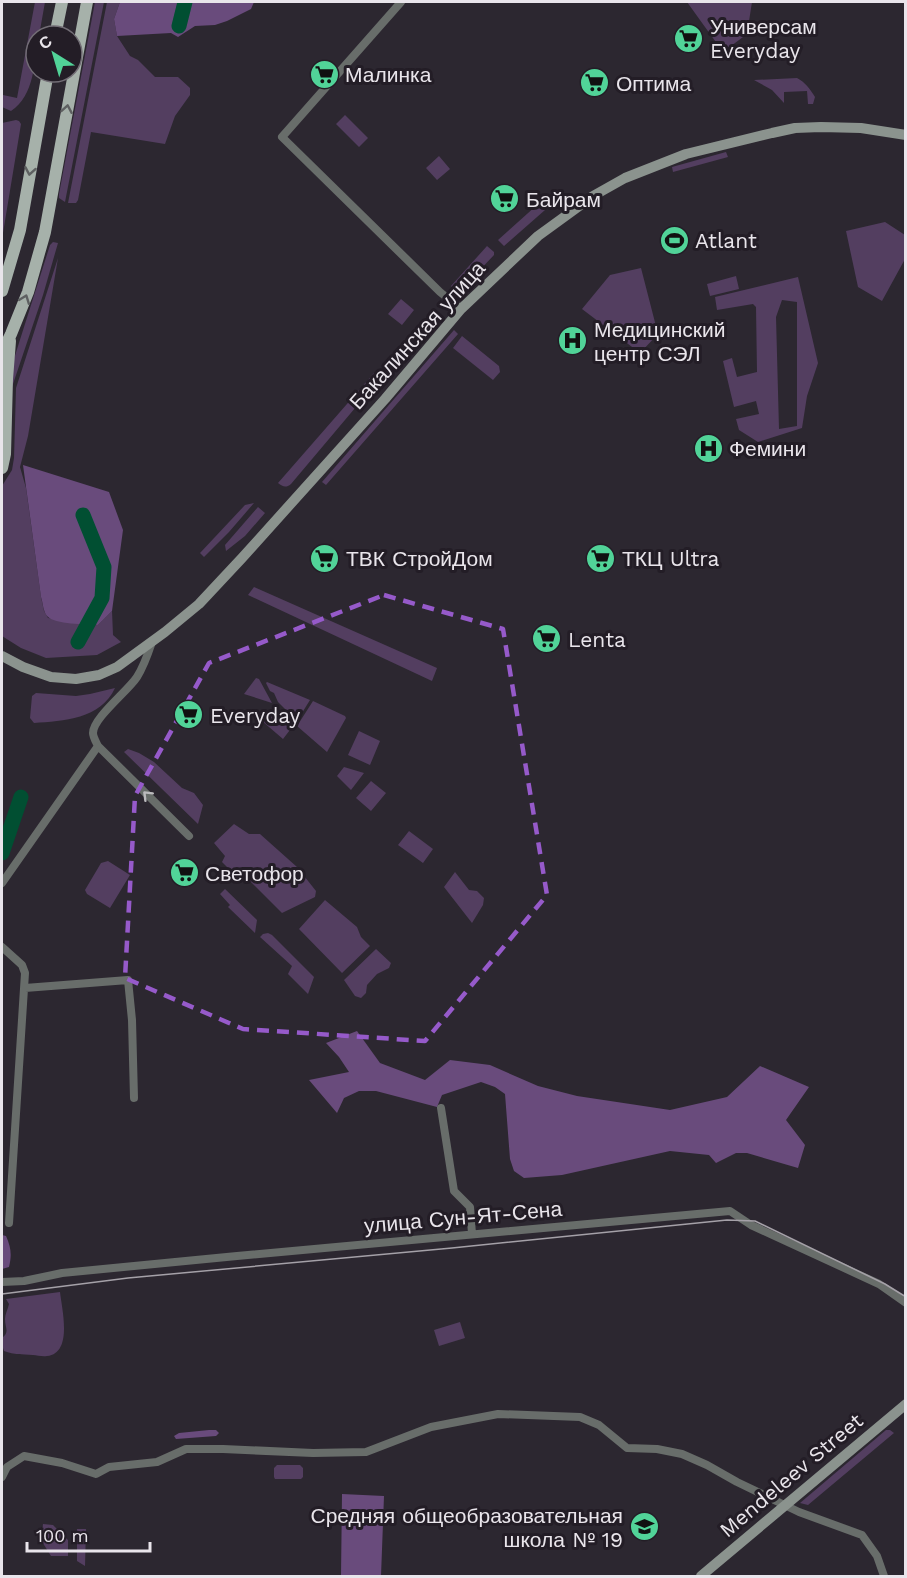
<svg xmlns="http://www.w3.org/2000/svg" width="907" height="1578" font-family="'Work Sans',sans-serif">
	<style>
		.green { fill: #533e60; fill-rule: evenodd }
		.forest { fill: #694b7c }
		.lines { fill: none; stroke-linecap: round; stroke-linejoin: round }
		.river { stroke: #014f32; stroke-width: 15 }
		.minor { stroke: #686d6a; stroke-width: 8 }
		.secondary { stroke: #8b938e; stroke-width: 10 }
		.primary { stroke: #a6b1aa; stroke-width: 12 }
		.tram { stroke: #a5a1a8; stroke-width: 1.5 }
		.oneway { stroke: #5e6061 }
		.oneway2 { stroke: #bcbbbe }
		.marked { fill: none; stroke: #965aca; stroke-width: 4.5; stroke-dasharray: 12 8; stroke-linejoin: round }
		.labels { text-anchor: middle; dominant-baseline: central; stroke-width: 6; stroke-linejoin: round; paint-order: stroke }
		.poi-label { font-size: 21px; fill: #e9e5eb; stroke: #231d26; text-anchor: start }
		.street-label { font-size: 21px; fill: #e9e5eb; stroke: #231d26 }
	</style>
	<rect width="100%" height="100%" fill="#2c2730"/>
	<path class="green" d="M 35,2 L 45,2 L 39,36 L 36,36 C 36,61 34,96 11,111 L 2,107 L 2,97 L 3,95 L 17,98 Z
		M 95,2 L 104,2 L 65,202 L 59,198 L 59,194 Z
		M 107,2 L 120,2 L 114,19 L 117,36 L 130,56 L 138,60 L 155,77 L 178,77 L 190,88 L 190,95 L 175,116 L 165,144 L 91,132 L 78,200 L 76,203 L 68,203 Z
		M 687,2 L 752,2 L 747,34 L 723,52 Z
		M 797,78 C 805,82 810,89 815,97 L 813,104 L 808,104 L 807,91 L 784,92 L 784,103 L 772,90 L 754,80 Z
		M 345,115 L 368,138 L 359,147 L 336,124 Z
		M 16,120 L 19,121 L 21,124 L 2,239 L 2,123 Z
		M 726,152 L 728,157 L 673,172 L 672,167 Z
		M 439,156 L 450,169 L 437,180 L 426,168 Z
		M 538,198 L 545,206 L 545,210 L 504,246 L 498,240 L 537,205 L 535,202 Z
		M 885,222 L 905,235 L 905,259 L 882,301 L 858,287 L 846,231 Z
		M 53,242 L 58,243 L 43,295 L 12,387 L 12,365 L 50,245 Z
		M 487,246 L 494,252 L 494,255 L 458,293 L 451,286 Z
		M 58,258 L 28,436 L 20,467 L 26,488 L 41,597 L 44,611 L 48,618 L 98,625 L 112,611 L 113,635 L 121,642 L 97,655 L 46,658 L 21,648 L 2,636 L 2,486 L 12,470 L 14,458 L 16,388 Z
		M 641,268 L 658,334 L 640,353 L 582,309 L 610,275 Z
		M 736,276 L 739,289 L 710,296 L 707,284 Z
		M 798,277 L 818,363 L 807,396 L 802,428 L 758,442 L 739,430 L 736,419 L 759,414 L 756,401 L 734,407 L 723,361 L 732,358 L 737,377 L 757,372 L 756,307 L 753,304 L 717,310 L 715,297 ZM 782,300 L 797,302 L 797,426 L 779,429 L 776,317 Z
		M 401,299 L 414,310 L 402,325 L 388,314 Z
		M 454,330 L 458,334 L 326,485 L 322,482 Z
		M 462,336 L 499,366 L 500,372 L 493,380 L 453,348 Z
		M 374,373 L 377,382 L 291,484 C 286,488 283,487 278,483 Z
		M 254,503 L 229,532 L 204,557 L 200,553 L 245,505 Z
		M 258,507 L 265,513 L 245,536 L 226,551 L 225,545 Z
		M 254,587 L 437,668 L 432,681 L 248,595 Z
		M 256,678 L 259,679 L 272,703 L 244,694 Z
		M 267,682 L 310,700 L 297,721 L 278,702 L 274,693 L 270,691 L 266,683 Z
		M 115,688 C 101,719 63,721 34,723 L 30,718 L 32,696 L 36,693 L 76,696 L 90,694 Z
		M 313,701 L 345,716 L 346,718 L 327,752 L 297,726 Z
		M 274,707 L 293,726 L 283,739 L 262,721 Z
		M 359,731 L 380,741 L 370,765 L 348,755 Z
		M 128,749 L 139,753 L 154,762 L 182,788 L 194,793 L 203,805 L 198,824 L 124,752 Z
		M 344,767 L 364,773 L 351,790 L 337,776 Z
		M 371,781 L 386,793 L 371,811 L 356,798 Z
		M 234,824 L 249,834 L 260,834 L 297,867 L 316,891 L 315,897 L 282,913 L 247,878 L 241,881 L 222,862 L 225,856 L 214,843 Z
		M 409,831 L 433,849 L 423,863 L 398,845 Z
		M 108,861 L 130,875 L 110,908 L 87,894 L 85,890 L 101,863 Z
		M 455,872 L 469,890 L 477,891 L 484,898 L 483,905 L 472,923 L 444,887 Z
		M 225,889 L 257,920 L 255,933 L 228,907 L 230,905 L 220,894 Z
		M 325,900 L 357,927 L 361,937 L 370,946 L 342,973 L 299,929 Z
		M 268,933 L 272,935 L 314,977 L 308,994 L 288,974 L 292,966 L 260,937 L 263,934 Z
		M 376,949 L 391,963 L 389,968 L 377,974 L 367,985 L 366,993 L 361,998 L 355,996 L 344,980 Z
		M 60,1292 C 62,1310 73,1353 47,1356 C 42,1357 37,1355 33,1355 C 21,1354 15,1355 4,1351 L 2,1345 L 2,1338 C 10,1332 5,1328 5,1319 C 5,1314 8,1309 9,1304 L 6,1299 Z
		M 460,1322 L 465,1338 L 439,1346 L 434,1330 Z
		M 886,1430 L 890,1430 L 894,1433 L 808,1505 L 800,1503 Z
		M 277,1465 L 300,1465 L 303,1468 L 303,1477 L 301,1479 L 275,1479 L 274,1477 L 274,1468 Z
		M 43,1524 L 53,1525 L 68,1540 L 68,1556 L 51,1556 L 41,1540 Z
		M 77,1529 L 86,1529 L 85,1566 L 77,1561 Z"/>
	<path class="forest" d="M 120,2 L 254,2 L 251,9 L 227,21 L 215,25 L 195,26 L 178,37 L 171,33 L 117,36 L 114,19 Z
		M 23,465 L 109,492 L 123,530 L 112,611 L 98,625 C 86,624 55,625 47,616 C 43,611 43,603 41,597 Z
		M 357,1031 L 380,1063 L 425,1080 L 450,1060 L 490,1065 L 538,1086 L 577,1096 L 670,1110 L 727,1097 L 760,1066 L 809,1087 L 786,1120 L 805,1145 L 798,1168 L 747,1153 L 736,1153 L 716,1163 L 709,1155 L 670,1151 L 562,1175 L 524,1178 L 514,1171 L 510,1159 L 505,1094 L 495,1087 L 481,1082 L 442,1095 L 437,1107 L 376,1091 L 359,1091 L 344,1098 L 337,1113 L 309,1080 L 349,1072 L 339,1057 L 326,1043 Z
		M 2,1235 L 6,1236 C 11,1247 12,1255 9,1267 L 2,1269 Z
		M 209,1430 L 216,1430 L 219,1433 L 216,1436 L 176,1439 L 174,1436 L 179,1433 Z
		M 342,1494 L 384,1496 L 381,1576 L 341,1576 Z"/>
	<g class="lines">
		<path class="river" d="M 179,26 L 185,2
			M 78,642 L 102,598 L 104,567 L 83,515
			M 2,853 L 21,797"/>
		<path class="minor" d="M 401,2 L 282,137 L 440,292 L 461,309
			M 152,642 C 148,654 144,666 137,677 C 128,691 93,718 93,733 C 93,737 96,742 98,746 L 189,836
			M 2,883 L 98,746
			M 2,947 L 22,965 L 25,973 L 9,1223
			M 25,988 L 128,980 L 132,1020 L 134,1098
			M 441,1108 L 454,1191 L 470,1207 L 472,1234
			M 2,1282 L 24,1281 L 62,1273 L 237,1256 L 730,1211 L 751,1225 L 879,1284 L 906,1303
			M 2,1477 L 7,1467 L 24,1456 L 62,1463 L 96,1474 L 109,1467 L 157,1462 L 186,1449 L 223,1449 L 313,1453 L 366,1452 L 431,1427 L 498,1414 L 580,1417 L 599,1425 L 627,1448 L 657,1449 L 682,1454 L 707,1465 L 737,1482 L 799,1512 L 862,1535 L 877,1556 L 884,1576"/>
		<path class="secondary" d="M 2,656 L 23,667 L 51,677 L 76,679 L 99,675 L 117,667 L 165,632 L 199,604 L 242,558 L 385,399 L 461,309 L 538,236 L 593,196 L 625,178 L 686,154 L 772,133 L 795,128 L 821,127 L 861,128 L 906,135
			M 701,1576 L 906,1404"/>
		<path class="primary" d="M 55,36 L 62,2
			M 2,291 L 20,230 L 48,72
			M 2,353 L 11,334 L 28,292 L 45,232 L 87,2
			M 2,468 L 5,454 L 7,379 L 10,341"/>
		<path class="tram" d="M 2,1294 L 128,1278 L 452,1248 L 727,1220 L 755,1221 L 885,1284 L 906,1297"/>
	</g>
	<defs><path id="oneway-chevron" d="M-2-3.5L2.5 0L-2 3.5" fill="none" stroke-width="1.6" stroke-linecap="round" stroke-linejoin="round" transform="scale(1.5)"/></defs>
	<g class="oneway">
		<use href="#oneway-chevron" transform="translate(67 109) rotate(-80)"/>
		<use href="#oneway-chevron" transform="translate(30 171) rotate(100)"/>
		<use href="#oneway-chevron" transform="translate(25 299) rotate(-69)"/>
	</g>
	<use class="oneway2" href="#oneway-chevron" transform="translate(147 795) rotate(-135)"/>
	<path class="marked" d="M 384,595 L 503,629 L 547,895 L 425,1041 L 243,1029 L 125,978 L 135,796 L 209,663 Z"/>
	<defs>
		<symbol id="supermarket-disc" viewBox="-11 -11 22 22"><circle r="9.5" fill="#51d398" stroke="#231d26"/><path d="M-6-5.5h2.5l.6 2H6L4.5 2H-2.5L-4.4-4H-6ZM-1.5 3.2a1.3 1.3 0 1 0 .1 0ZM3 3.2a1.3 1.3 0 1 0 .1 0Z" fill="#111"/></symbol>
		<symbol id="stadium-disc" viewBox="-11 -11 22 22"><circle r="9.5" fill="#51d398" stroke="#231d26"/><path d="M0-5a6.5 5 0 1 0 0 10a6.5 5 0 1 0 0-10ZM-3.5-1.8h7v3.6h-7Z" fill="#111"/></symbol>
		<symbol id="hospital-disc" viewBox="-11 -11 22 22"><circle r="9.5" fill="#51d398" stroke="#231d26"/><path d="M-5-5h3v3.5h4V-5h3V5h-3V1.5h-4V5h-3Z" fill="#111"/></symbol>
		<symbol id="school-disc" viewBox="-11 -11 22 22"><circle r="9.5" fill="#51d398" stroke="#231d26"/><path d="M0-5L7-2L0 1L-7-2ZM-4 1L0 2.5L4 1V4Q0 6-4 4Z" fill="#111"/></symbol>
	</defs>
	<g fill-rule="evenodd">
		<use href="#supermarket-disc" x="672" y="22" width="33" height="33"/>
		<use href="#supermarket-disc" x="308" y="58" width="33" height="33"/>
		<use href="#supermarket-disc" x="578" y="66" width="33" height="33"/>
		<use href="#supermarket-disc" x="488" y="182" width="33" height="33"/>
		<use href="#stadium-disc" x="658" y="224" width="33" height="33"/>
		<use href="#hospital-disc" x="556" y="324" width="33" height="33"/>
		<use href="#hospital-disc" x="692" y="432" width="33" height="33"/>
		<use href="#supermarket-disc" x="308" y="542" width="33" height="33"/>
		<use href="#supermarket-disc" x="584" y="542" width="33" height="33"/>
		<use href="#supermarket-disc" x="530" y="622" width="33" height="33"/>
		<use href="#supermarket-disc" x="172" y="698" width="33" height="33"/>
		<use href="#supermarket-disc" x="168" y="856" width="33" height="33"/>
		<use href="#school-disc" x="628" y="1510" width="33" height="33"/>
	</g>
	<g class="labels">
		<g class="poi-label">
			<text x="710" y="26">Универсам<tspan x="710" dy="24">Everyday</tspan></text>
			<text x="345" y="74">Малинка</text>
			<text x="616" y="83">Оптима</text>
			<text x="526" y="199">Байрам</text>
			<text x="695" y="240">Atlant</text>
			<text x="594" y="329">Медицинский<tspan x="594" dy="24">центр СЭЛ</tspan></text>
			<text x="729" y="448">Фемини</text>
			<text x="346" y="558">ТВК СтройДом</text>
			<text x="622" y="558">ТКЦ Ultra</text>
			<text x="568" y="639">Lenta</text>
			<text x="210" y="715">Everyday</text>
			<text x="205" y="873">Светофор</text>
			<text x="623" y="1515" text-anchor="end">Средняя общеобразовательная<tspan x="623" dy="24">школа № 19</tspan></text>
		</g>
		<g class="street-label">
			<text transform="translate(417 335) rotate(-48)">Бакалинская улица</text>
			<text transform="translate(463 1217) rotate(-5)">улица Сун-Ят-Сена</text>
			<text transform="translate(791 1475) rotate(-40)">Mendeleev Street</text>
		</g>
	</g>
	<rect width="907" height="1578" fill="none" stroke="#e9e5eb" stroke-width="6"/>
	<g transform="translate(54 54) rotate(323)"><circle r="28" fill="#231d26" stroke="#726d75" stroke-width="1.5"/>
	<path d="M0-4.5L10 22L0 15L-10 22Z" fill="#51d398"/>
	<text y="-9" font-size="16" font-weight="bold" text-anchor="middle" fill="#e9e5eb">С</text>
	</g>
	<path d="M27 1542v9h123v-9" fill="none" stroke="#e9e5eb" stroke-width="3"/>
	<text x="36" y="1542" font-size="18" fill="#e9e5eb" stroke="#231d26" stroke-width="4.5" paint-order="stroke">100 m</text>
</svg>
